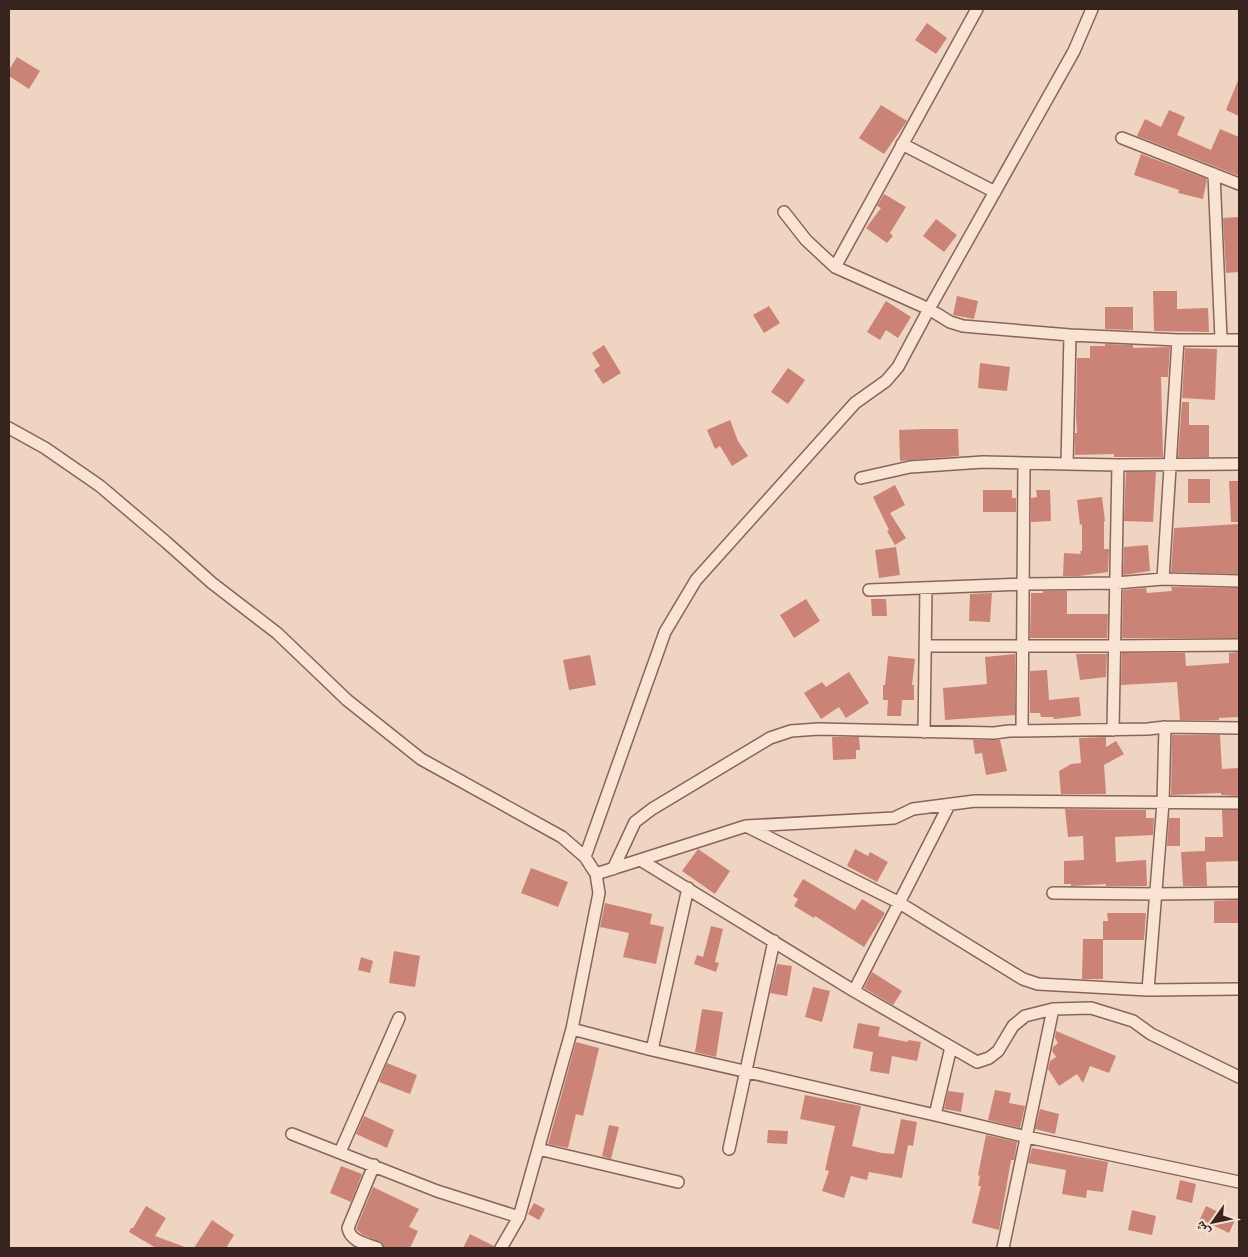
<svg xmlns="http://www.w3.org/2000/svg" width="1248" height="1257" font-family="'Zilla Slab','Noto Naskh Arabic',serif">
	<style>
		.building { fill: #cc8377 }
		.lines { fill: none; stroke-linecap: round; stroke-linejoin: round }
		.street-casing { stroke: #876559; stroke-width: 14 }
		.street { stroke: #f9e4d4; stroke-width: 11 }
	</style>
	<rect width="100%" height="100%" fill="#eed4c1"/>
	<path class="building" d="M 927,23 L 947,38 L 936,54 L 915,40 Z
		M 17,57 L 40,71 L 29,89 L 9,76 L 9,70 Z
		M 1239,78 L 1239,116 L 1226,110 Z
		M 881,105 L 907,121 L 884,154 L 859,138 Z
		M 1169,110 L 1185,117 L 1177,135 L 1211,150 L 1220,129 L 1239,137 L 1239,176 L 1137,136 L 1145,119 L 1161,127 Z
		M 1141,154 L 1207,179 L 1203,199 L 1178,193 L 1179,190 L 1134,175 Z
		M 884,194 L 906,207 L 890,233 L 893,236 L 887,243 L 866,228 L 881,208 L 877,206 Z
		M 1239,217 L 1239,272 L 1226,273 L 1223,218 Z
		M 936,219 L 957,235 L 944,252 L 923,236 Z
		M 1153,291 L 1177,291 L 1177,309 L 1208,308 L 1209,332 L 1154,331 Z
		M 957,296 L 978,301 L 974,319 L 953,315 Z
		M 886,301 L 911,317 L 898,338 L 886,330 L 880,340 L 867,332 Z
		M 769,306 L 780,323 L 764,333 L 753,315 Z
		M 1105,307 L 1133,307 L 1133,330 L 1105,329 Z
		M 1105,344 L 1133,345 L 1133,348 L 1170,347 L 1168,377 L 1161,377 L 1163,457 L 1114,457 L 1114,454 L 1075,455 L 1075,433 L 1077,433 L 1076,416 L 1077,358 L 1090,358 L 1090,346 L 1105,346 Z
		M 604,345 L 621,373 L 603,384 L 594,370 L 600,366 L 592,353 Z
		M 1185,348 L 1217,349 L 1215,400 L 1182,398 Z
		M 980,363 L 1010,367 L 1007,391 L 978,388 Z
		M 788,368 L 805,380 L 788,404 L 771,392 Z
		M 1182,402 L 1189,402 L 1189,425 L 1209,425 L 1209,457 L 1178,457 Z
		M 730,420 L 738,441 L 748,456 L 732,466 L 720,446 L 715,449 L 707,430 Z
		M 923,429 L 958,429 L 959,456 L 900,461 L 899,430 Z
		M 1126,472 L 1156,472 L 1153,522 L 1124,521 Z
		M 1188,479 L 1210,479 L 1210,503 L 1188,503 Z
		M 1229,481 L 1239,481 L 1239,522 L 1231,522 Z
		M 895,485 L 905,505 L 890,513 L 906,538 L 895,545 L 887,531 L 889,530 L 873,497 Z
		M 983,490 L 1012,490 L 1012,498 L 1016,498 L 1016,512 L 983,512 Z
		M 1036,490 L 1050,490 L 1051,521 L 1031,522 L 1031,498 L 1037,497 Z
		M 1102,497 L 1105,521 L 1104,521 L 1104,549 L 1109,549 L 1108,572 L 1079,576 L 1063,576 L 1064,553 L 1081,554 L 1080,551 L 1082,551 L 1082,524 L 1080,525 L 1077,500 Z
		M 1239,524 L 1239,574 L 1171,572 L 1174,528 Z
		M 1148,545 L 1150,571 L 1123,575 L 1124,547 Z
		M 896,547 L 900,575 L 879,578 L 875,550 Z
		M 1171,587 L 1239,588 L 1239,638 L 1122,638 L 1123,590 L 1146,588 L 1147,593 L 1172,591 Z
		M 1043,591 L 1067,591 L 1067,614 L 1108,614 L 1107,638 L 1030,638 L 1031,593 L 1043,593 Z
		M 992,593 L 990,622 L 969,621 L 970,594 Z
		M 806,599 L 820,621 L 794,638 L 780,615 Z
		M 871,599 L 886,599 L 887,616 L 872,616 Z
		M 1239,652 L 1239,717 L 1219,718 L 1219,720 L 1180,720 L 1177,682 L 1121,685 L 1122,653 L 1185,653 L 1186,666 L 1229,663 L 1229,653 Z
		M 1015,654 L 1015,715 L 945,720 L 943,688 L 987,684 L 985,657 Z
		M 1076,654 L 1107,654 L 1106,677 L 1080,680 Z
		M 590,655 L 596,685 L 569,690 L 563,660 Z
		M 888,656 L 915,659 L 912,685 L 914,685 L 914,700 L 902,700 L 901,716 L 887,716 L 888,700 L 883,700 L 883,685 L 885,685 Z
		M 1047,670 L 1049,700 L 1079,697 L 1081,716 L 1054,719 L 1053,717 L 1041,717 L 1040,713 L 1030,713 L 1030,671 Z
		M 849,672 L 869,703 L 846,718 L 839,707 L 821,719 L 804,693 L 822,682 L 826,687 Z
		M 1172,735 L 1220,735 L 1222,769 L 1239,768 L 1239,796 L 1221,795 L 1221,793 L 1171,795 Z
		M 832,737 L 859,737 L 860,750 L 856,750 L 856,759 L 833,760 Z
		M 1106,737 L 1106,747 L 1116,741 L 1124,754 L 1104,765 L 1106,794 L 1061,794 L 1059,771 L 1071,764 L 1081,763 L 1079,738 Z
		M 973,740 L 1000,740 L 1007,771 L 986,775 L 982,753 L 975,754 Z
		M 1065,809 L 1146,810 L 1146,818 L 1154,818 L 1153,835 L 1115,837 L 1116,862 L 1146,860 L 1147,886 L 1106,886 L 1106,884 L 1071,886 L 1071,884 L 1064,884 L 1064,861 L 1084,860 L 1083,836 L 1068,837 Z
		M 1222,810 L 1239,810 L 1239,861 L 1206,862 L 1207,886 L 1183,886 L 1181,852 L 1205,851 L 1205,837 L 1223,837 Z
		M 1169,818 L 1180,818 L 1180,846 L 1167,846 Z
		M 698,849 L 730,871 L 715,894 L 682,871 Z
		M 855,849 L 868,856 L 870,852 L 888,862 L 877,882 L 847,866 Z
		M 531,868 L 568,882 L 558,907 L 521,893 Z
		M 803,879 L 855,910 L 862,899 L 885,913 L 864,947 L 815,916 L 814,918 L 794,906 L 798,899 L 793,896 Z
		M 1239,900 L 1239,923 L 1214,923 L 1214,901 Z
		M 605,903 L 652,914 L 650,924 L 664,927 L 656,964 L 623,957 L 629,933 L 600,927 Z
		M 1107,913 L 1146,913 L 1144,940 L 1103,940 L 1103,921 L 1108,921 Z
		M 711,926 L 723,929 L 715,962 L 719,963 L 716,972 L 694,964 L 697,955 L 703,957 Z
		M 1083,939 L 1103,939 L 1103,979 L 1082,979 Z
		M 394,951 L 420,956 L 415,987 L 389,983 Z
		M 361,957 L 373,961 L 370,973 L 358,970 Z
		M 777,964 L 792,966 L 787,996 L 770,993 Z
		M 872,972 L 902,991 L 893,1005 L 864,988 Z
		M 813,987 L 830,991 L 822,1022 L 805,1017 Z
		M 702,1009 L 723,1012 L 716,1057 L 695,1052 Z
		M 858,1023 L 880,1027 L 878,1036 L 908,1042 L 908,1040 L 921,1042 L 917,1061 L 892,1056 L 889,1074 L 870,1071 L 873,1052 L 853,1048 Z
		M 1056,1031 L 1116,1056 L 1109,1073 L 1090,1066 L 1083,1083 L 1077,1074 L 1059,1086 L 1048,1069 L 1050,1061 L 1056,1057 L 1052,1051 L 1053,1047 L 1058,1043 L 1055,1038 Z
		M 576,1042 L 599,1048 L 583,1116 L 576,1114 L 568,1148 L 548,1144 Z
		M 387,1063 L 417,1075 L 410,1094 L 379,1082 Z
		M 995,1090 L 1011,1093 L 1009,1103 L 1025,1106 L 1020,1128 L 988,1120 Z
		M 948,1091 L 964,1093 L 961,1112 L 944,1109 Z
		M 805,1095 L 861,1106 L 852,1146 L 882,1153 L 894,1154 L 901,1119 L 917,1122 L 913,1146 L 908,1145 L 902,1178 L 869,1172 L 867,1180 L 851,1176 L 844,1198 L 822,1191 L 829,1171 L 825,1170 L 835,1126 L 800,1119 Z
		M 1040,1109 L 1059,1114 L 1055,1134 L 1035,1129 Z
		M 364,1116 L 394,1130 L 387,1148 L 356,1134 Z
		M 609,1125 L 619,1127 L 611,1159 L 602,1156 Z
		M 768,1130 L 788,1131 L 787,1144 L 767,1143 Z
		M 986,1135 L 1017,1142 L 1014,1160 L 1011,1160 L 999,1230 L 972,1223 L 981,1186 L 978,1186 L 980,1176 L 978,1175 Z
		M 1032,1148 L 1108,1162 L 1103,1192 L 1087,1190 L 1086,1198 L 1062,1194 L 1066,1170 L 1028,1163 Z
		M 341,1166 L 362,1174 L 351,1202 L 330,1193 Z
		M 1180,1180 L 1196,1184 L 1192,1203 L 1176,1199 Z
		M 373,1187 L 419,1209 L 409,1227 L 418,1231 L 410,1248 L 384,1248 L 382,1243 L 363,1235 L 356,1229 Z
		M 534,1203 L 545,1209 L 539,1220 L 528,1214 Z
		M 146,1206 L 166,1218 L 155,1236 L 185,1247 L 184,1248 L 156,1248 L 129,1232 L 131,1228 L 133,1228 Z
		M 1206,1206 L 1235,1220 L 1229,1233 L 1200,1219 Z
		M 1132,1210 L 1156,1216 L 1152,1235 L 1128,1230 Z
		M 212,1220 L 234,1235 L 226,1248 L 194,1248 Z
		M 470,1234 L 494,1246 L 494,1248 L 463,1248 Z"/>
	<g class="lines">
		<defs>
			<path id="street" d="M 1122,138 L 1239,184
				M 902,144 L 995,192
				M 1214,174 L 1221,339
				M 784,212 L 806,240 L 835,267 L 929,309 L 950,322 L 963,326 L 1070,335 L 1178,340 L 1239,340
				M 835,267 L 977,9
				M 1070,335 L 1067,464 L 1118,465 L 1239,464
				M 9,428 L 45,448 L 100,486 L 166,542 L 212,583 L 277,633 L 347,700 L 421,759 L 562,837 L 585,857 L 596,874 L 599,893 L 572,1029 L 519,1217 L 501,1248
				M 861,478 L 910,467 L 983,462 L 1067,464
				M 1163,579 L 1178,340
				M 869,590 L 1025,584 L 1116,583 L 1163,579 L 1239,581
				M 925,646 L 1114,646 L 1239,645
				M 1113,730 L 1118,465
				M 1022,731 L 1024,463
				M 924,732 L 926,588
				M 748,827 L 898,902 L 1023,979 L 1038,984 L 1148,990 L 1239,989
				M 585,857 L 665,632 L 696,580 L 855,403 L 886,381 L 898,367 L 929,309 L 1074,51 L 1092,9
				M 642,861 L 854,991 L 951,1047
				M 613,869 L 635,822 L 652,809 L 770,738 L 791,731 L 818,729 L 994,733 L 1009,731 L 1148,729 L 1165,727 L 1239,728
				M 596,874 L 746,826 L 894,818 L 913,809 L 975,801 L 1239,803
				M 1053,893 L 1156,894 L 1239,893
				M 1148,990 L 1163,803 L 1165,727
				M 854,991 L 949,805
				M 572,1029 L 652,1050 L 935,1115 L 951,1047 L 977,1062 L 989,1058 L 998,1051 L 1013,1026 L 1025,1016 L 1053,1009 L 1091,1008 L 1133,1021 L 1151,1034 L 1239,1077
				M 652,1050 L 688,888
				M 935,1115 L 1027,1137 L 1239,1182
				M 292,1134 L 437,1191 L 519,1217
				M 538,1149 L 678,1182
				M 729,1149 L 774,941
				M 340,1152 L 399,1018
				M 374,1165 L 348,1228 C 350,1241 366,1244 377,1248
				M 1003,1248 L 1053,1009"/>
		</defs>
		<use href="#street" class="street-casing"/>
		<use href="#street" class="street"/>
	</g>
	<rect width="1248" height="1257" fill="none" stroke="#37231d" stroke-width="20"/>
	<g transform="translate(1213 1222) rotate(237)" stroke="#f5e1d1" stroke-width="4" paint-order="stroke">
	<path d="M0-4L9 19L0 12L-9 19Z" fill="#37231d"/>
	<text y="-8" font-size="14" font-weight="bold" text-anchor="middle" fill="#37231d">ش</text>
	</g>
</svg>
